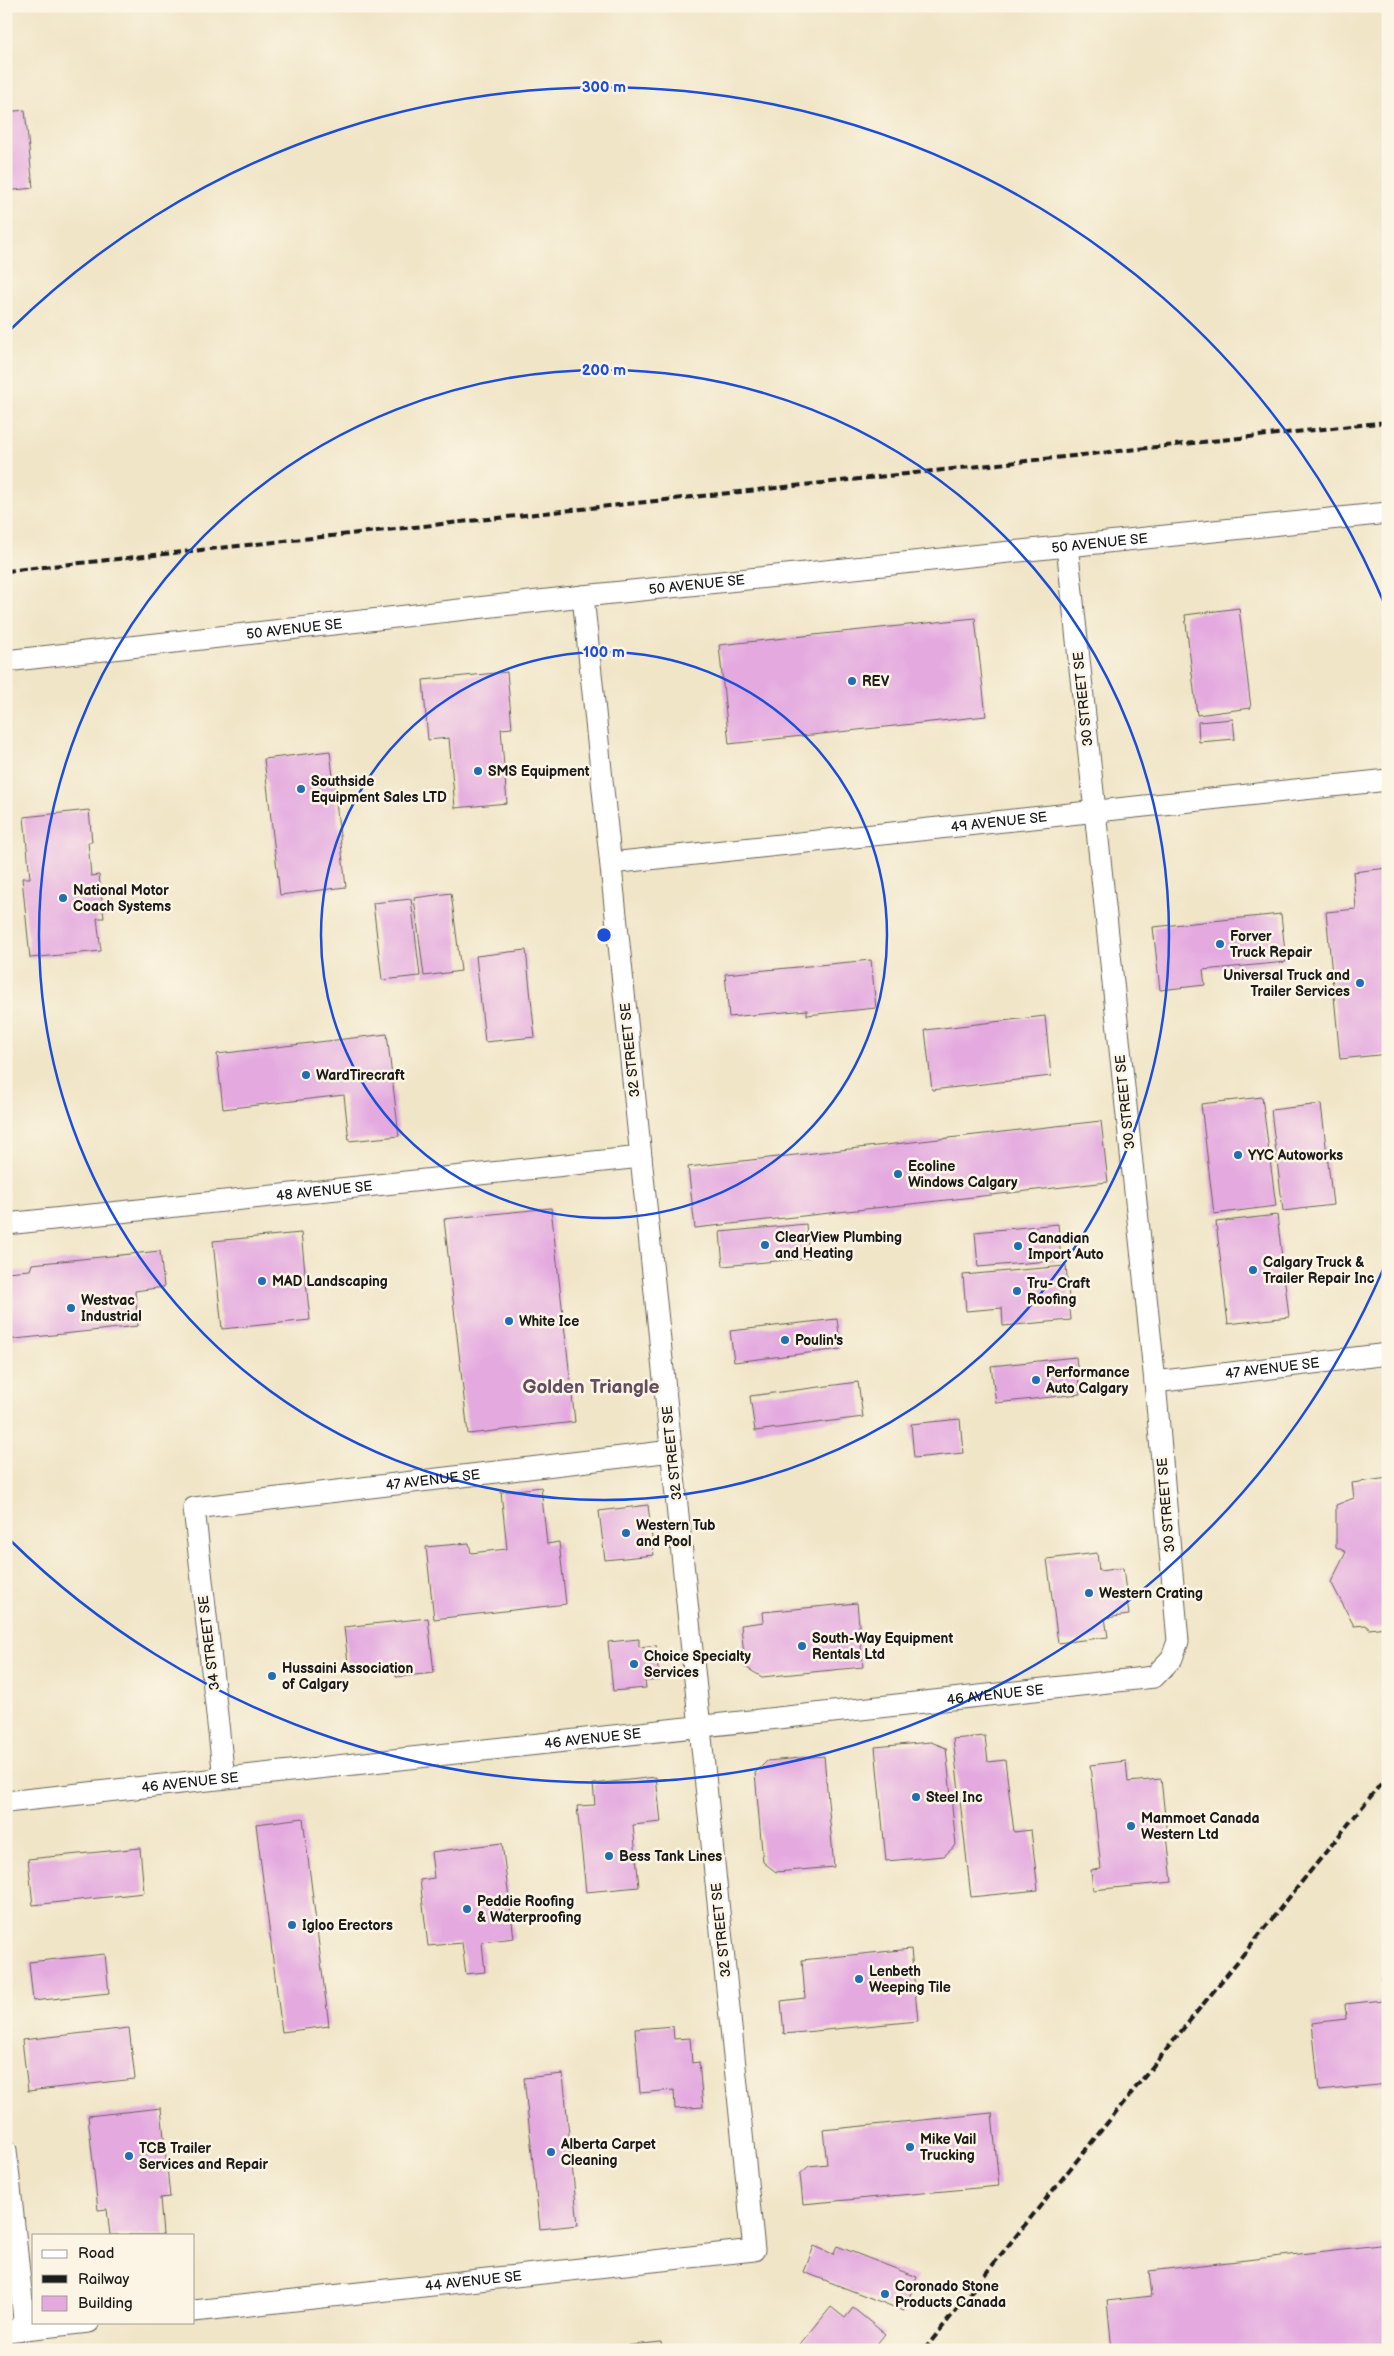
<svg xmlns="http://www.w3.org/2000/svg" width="1394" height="2356" font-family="'Balsamiq Sans',sans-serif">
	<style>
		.building { fill: #e4aae0 }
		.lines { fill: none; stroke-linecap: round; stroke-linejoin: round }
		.minor-casing { stroke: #666258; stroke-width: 23 }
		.minor { stroke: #fff; stroke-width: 21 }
		.rail { stroke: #1c1c1c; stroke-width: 4; stroke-dasharray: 8 4; stroke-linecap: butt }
		.ring { fill: none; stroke: #1d4ed8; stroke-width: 2.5 }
		.poi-dot { fill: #1f6fb2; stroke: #fcf5e5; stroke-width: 2 }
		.labels { text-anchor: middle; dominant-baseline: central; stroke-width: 5; stroke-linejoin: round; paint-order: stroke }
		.street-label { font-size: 14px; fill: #1c1c1c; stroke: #fcf5e5 }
		.poi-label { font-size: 14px; font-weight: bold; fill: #1c1c1c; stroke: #fcf5e5; text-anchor: start }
		.district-label { font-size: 19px; font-weight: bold; fill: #624e61; stroke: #fcf5e5 }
		.centre { fill: #1d4ed8; stroke: #fcf5e5; stroke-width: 2.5 }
		.ring-label { font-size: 15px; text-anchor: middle; font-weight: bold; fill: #1d4ed8; stroke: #fcf5e5; stroke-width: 5; stroke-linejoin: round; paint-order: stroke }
	</style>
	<rect width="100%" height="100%" fill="#fcf5e5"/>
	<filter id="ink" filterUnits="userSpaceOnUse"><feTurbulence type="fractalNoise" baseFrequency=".02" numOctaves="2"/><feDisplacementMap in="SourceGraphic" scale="10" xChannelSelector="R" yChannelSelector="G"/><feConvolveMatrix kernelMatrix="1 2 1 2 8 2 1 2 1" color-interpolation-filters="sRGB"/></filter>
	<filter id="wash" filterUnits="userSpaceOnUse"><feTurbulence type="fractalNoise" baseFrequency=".0096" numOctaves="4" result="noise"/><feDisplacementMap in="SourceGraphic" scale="20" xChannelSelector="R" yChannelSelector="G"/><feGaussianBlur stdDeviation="1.12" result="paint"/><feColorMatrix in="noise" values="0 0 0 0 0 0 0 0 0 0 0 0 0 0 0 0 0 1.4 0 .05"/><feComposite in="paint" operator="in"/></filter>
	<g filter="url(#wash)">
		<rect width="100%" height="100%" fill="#f0e5c7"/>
		<g id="blocks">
			<path class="building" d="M 25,110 L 33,188 L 6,191 L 6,112 Z
				M 1239,608 L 1251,708 L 1197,715 L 1185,615 Z
				M 975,618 L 986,716 L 729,744 L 719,645 Z
				M 507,672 L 512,728 L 501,729 L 507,803 L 455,808 L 449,738 L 428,740 L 423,680 Z
				M 1233,719 L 1235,739 L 1199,742 L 1198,722 Z
				M 330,751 L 346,887 L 280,895 L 264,759 Z
				M 89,810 L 92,842 L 88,842 L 91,876 L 99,875 L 104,918 L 97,918 L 101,951 L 30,958 L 22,878 L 30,878 L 24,817 Z
				M 1388,868 L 1388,1054 L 1340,1059 L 1326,912 L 1356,909 L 1353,872 Z
				M 451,893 L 461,971 L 424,976 L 414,898 Z
				M 411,899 L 420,976 L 382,980 L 373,903 Z
				M 1281,914 L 1286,962 L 1203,970 L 1205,985 L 1160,990 L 1153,927 Z
				M 526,950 L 535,1037 L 485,1042 L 476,956 Z
				M 871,960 L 876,1008 L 807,1015 L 807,1010 L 729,1017 L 725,974 Z
				M 1045,1016 L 1051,1076 L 932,1090 L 925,1030 Z
				M 387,1034 L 399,1136 L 349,1141 L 344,1095 L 223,1109 L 217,1054 Z
				M 1262,1097 L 1276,1206 L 1214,1214 L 1201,1104 Z
				M 1321,1104 L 1333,1205 L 1283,1211 L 1271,1110 Z
				M 1101,1121 L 1108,1182 L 695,1228 L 688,1167 Z
				M 551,1208 L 575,1422 L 468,1434 L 444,1219 Z
				M 1277,1215 L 1289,1317 L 1228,1324 L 1216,1222 Z
				M 806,1224 L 809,1258 L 723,1266 L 720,1232 Z
				M 1058,1224 L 1061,1260 L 978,1267 L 975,1232 Z
				M 301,1233 L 310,1320 L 222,1329 L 213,1241 Z
				M 160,1251 L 164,1287 L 135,1291 L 138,1326 L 6,1340 L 6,1272 L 30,1270 L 32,1264 Z
				M 1066,1266 L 1071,1320 L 1003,1326 L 1002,1308 L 966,1311 L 963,1275 Z
				M 837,1319 L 841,1349 L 734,1362 L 730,1331 Z
				M 1076,1357 L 1080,1394 L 996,1403 L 991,1366 Z
				M 858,1382 L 863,1417 L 755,1431 L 750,1396 Z
				M 960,1419 L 963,1453 L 914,1458 L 911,1424 Z
				M 1388,1478 L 1388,1623 L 1386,1627 L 1369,1629 L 1366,1625 L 1354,1626 L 1331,1582 L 1346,1552 L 1336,1547 L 1336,1505 L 1354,1498 L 1352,1483 Z
				M 541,1487 L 547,1544 L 559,1542 L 566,1604 L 434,1619 L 426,1547 L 469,1543 L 471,1553 L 507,1549 L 501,1492 Z
				M 648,1505 L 654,1555 L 605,1560 L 599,1511 Z
				M 1097,1553 L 1099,1571 L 1123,1568 L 1129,1615 L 1105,1618 L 1108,1637 L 1058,1643 L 1047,1559 Z
				M 857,1603 L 863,1667 L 762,1677 L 745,1667 L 741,1625 L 764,1622 L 763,1612 Z
				M 428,1618 L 434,1673 L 396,1677 L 395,1667 L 349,1672 L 344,1627 Z
				M 639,1639 L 639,1647 L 656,1645 L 659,1680 L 645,1681 L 646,1688 L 613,1691 L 608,1642 Z
				M 985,1736 L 988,1762 L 1005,1760 L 1014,1832 L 1031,1830 L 1038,1890 L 971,1897 L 953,1739 Z
				M 931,1742 L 946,1748 L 956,1845 L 944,1856 L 886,1861 L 875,1747 Z
				M 824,1756 L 834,1867 L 776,1872 L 763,1862 L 755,1773 L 767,1761 Z
				M 1126,1761 L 1128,1782 L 1161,1779 L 1172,1882 L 1093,1890 L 1091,1870 L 1101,1869 L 1090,1765 Z
				M 656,1777 L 661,1822 L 633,1825 L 639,1887 L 586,1892 L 577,1806 L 595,1805 L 593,1784 Z
				M 303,1818 L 329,2026 L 282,2032 L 256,1824 Z
				M 502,1843 L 514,1938 L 482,1942 L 485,1972 L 466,1974 L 462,1943 L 428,1946 L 420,1880 L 434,1878 L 431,1852 Z
				M 140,1848 L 144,1893 L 33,1905 L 28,1859 Z
				M 911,1949 L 918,2021 L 784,2034 L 781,2001 L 805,1998 L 802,1960 Z
				M 105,1954 L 109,1993 L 33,2001 L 29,1962 Z
				M 1388,1977 L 1388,2084 L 1319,2091 L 1312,2023 L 1346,2019 L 1345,2004 L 1384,2000 L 1381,1978 Z
				M 673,2026 L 674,2039 L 690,2038 L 692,2063 L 699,2062 L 703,2107 L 675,2109 L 674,2090 L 640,2093 L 635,2029 Z
				M 129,2028 L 135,2079 L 28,2091 L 22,2040 Z
				M 563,2074 L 578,2225 L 540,2229 L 524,2078 Z
				M 161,2108 L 170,2197 L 160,2198 L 163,2235 L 110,2235 L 107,2209 L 98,2210 L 88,2116 Z
				M 992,2113 L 999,2186 L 803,2204 L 800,2174 L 809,2166 L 827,2164 L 823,2130 Z
				M 1388,2244 L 1388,2350 L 1112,2350 L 1107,2301 L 1152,2296 L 1149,2271 Z
				M 814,2246 L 833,2254 L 837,2246 L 917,2277 L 904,2311 L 804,2272 Z
				M 831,2307 L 845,2318 L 853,2308 L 885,2334 L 872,2350 L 796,2350 Z
				M 661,2342 L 662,2350 L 604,2350 L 604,2348 Z"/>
		</g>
	</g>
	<g filter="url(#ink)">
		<use href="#blocks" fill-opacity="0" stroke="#666258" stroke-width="1"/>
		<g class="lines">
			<defs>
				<g id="minor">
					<path id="s1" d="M 6,661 L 583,596 L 1388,513"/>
					<path id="s2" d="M 611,863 L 1388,780"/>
					<path id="s3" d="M 6,1224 L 641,1157"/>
					<path id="s4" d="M 1155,1382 L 1388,1354"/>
					<path id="s5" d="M 224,1778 L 194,1508 L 672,1451"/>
					<path id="s6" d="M 6,1802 L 1154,1677 L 1172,1658 L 1178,1641 L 1155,1382 L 1067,545"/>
					<path d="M 6,2150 L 25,2329"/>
					<path id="s7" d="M 194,2311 L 754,2250 L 583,596"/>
					<path d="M 6,2331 L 89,2322"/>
				</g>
			</defs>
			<use href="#minor" class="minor-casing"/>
			<use href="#minor" class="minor"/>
			<path class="rail" d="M 6,571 L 1388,422
				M 924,2350 L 1388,1775"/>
		</g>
	</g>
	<g class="ring">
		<circle cx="604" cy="935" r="283"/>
		<circle cx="604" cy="935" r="565"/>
		<path d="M1387 1260A848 848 0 0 1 10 1540M10 330A848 848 0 0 1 1387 610"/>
	</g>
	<g class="poi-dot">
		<circle cx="852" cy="681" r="5"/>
		<circle cx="478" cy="771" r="5"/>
		<circle cx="301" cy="789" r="5"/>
		<circle cx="63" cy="898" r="5"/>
		<circle cx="1220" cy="944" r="5"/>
		<circle cx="1360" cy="983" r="5"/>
		<circle cx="306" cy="1075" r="5"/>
		<circle cx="1238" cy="1155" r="5"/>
		<circle cx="898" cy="1174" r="5"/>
		<circle cx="765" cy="1245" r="5"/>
		<circle cx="1018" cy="1246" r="5"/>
		<circle cx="1253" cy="1270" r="5"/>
		<circle cx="262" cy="1281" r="5"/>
		<circle cx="1017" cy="1291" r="5"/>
		<circle cx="71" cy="1308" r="5"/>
		<circle cx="509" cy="1321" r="5"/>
		<circle cx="785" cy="1340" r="5"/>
		<circle cx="1036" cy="1380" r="5"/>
		<circle cx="626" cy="1533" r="5"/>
		<circle cx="1089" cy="1593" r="5"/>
		<circle cx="802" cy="1646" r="5"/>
		<circle cx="634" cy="1664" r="5"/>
		<circle cx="272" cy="1676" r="5"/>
		<circle cx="916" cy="1797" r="5"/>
		<circle cx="1131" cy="1826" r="5"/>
		<circle cx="609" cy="1856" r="5"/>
		<circle cx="467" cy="1909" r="5"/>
		<circle cx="292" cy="1925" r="5"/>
		<circle cx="859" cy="1979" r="5"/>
		<circle cx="910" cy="2147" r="5"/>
		<circle cx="551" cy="2152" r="5"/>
		<circle cx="129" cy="2156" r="5"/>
		<circle cx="885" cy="2294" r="5"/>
	</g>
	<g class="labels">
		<g class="street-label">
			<text stroke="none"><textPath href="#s1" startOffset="1100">50 AVENUE SE</textPath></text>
			<text stroke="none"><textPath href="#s1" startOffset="695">50 AVENUE SE</textPath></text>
			<text stroke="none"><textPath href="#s1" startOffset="290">50 AVENUE SE</textPath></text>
			<text transform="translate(1083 699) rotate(-96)">30 STREET SE</text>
			<text stroke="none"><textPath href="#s2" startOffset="390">49 AVENUE SE</textPath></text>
			<text transform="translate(630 1050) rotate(-96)">32 STREET SE</text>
			<text transform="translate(1125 1102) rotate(-96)">30 STREET SE</text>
			<text stroke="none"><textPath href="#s3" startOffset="320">48 AVENUE SE</textPath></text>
			<text stroke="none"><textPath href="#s4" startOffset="118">47 AVENUE SE</textPath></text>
			<text transform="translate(672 1453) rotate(-96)">32 STREET SE</text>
			<text stroke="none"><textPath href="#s5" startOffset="512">47 AVENUE SE</textPath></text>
			<text transform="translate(1166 1505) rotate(-95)">30 STREET SE</text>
			<text transform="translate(209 1643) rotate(-97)">34 STREET SE</text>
			<text stroke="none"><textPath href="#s6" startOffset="995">46 AVENUE SE</textPath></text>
			<text stroke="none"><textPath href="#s6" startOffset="590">46 AVENUE SE</textPath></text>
			<text stroke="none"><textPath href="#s6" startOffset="185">46 AVENUE SE</textPath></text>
			<text transform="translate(721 1930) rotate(-96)">32 STREET SE</text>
			<text stroke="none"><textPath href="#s7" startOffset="281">44 AVENUE SE</textPath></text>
		</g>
		<g class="poi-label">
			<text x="862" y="681">REV</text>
			<text x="488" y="771">SMS Equipment</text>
			<text x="311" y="781">Southside<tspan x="311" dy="16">Equipment Sales LTD</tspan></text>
			<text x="73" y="890">National Motor<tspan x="73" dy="16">Coach Systems</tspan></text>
			<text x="1230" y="936">Forver<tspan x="1230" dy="16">Truck Repair</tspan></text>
			<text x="1350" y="975" text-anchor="end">Universal Truck and<tspan x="1350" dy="16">Trailer Services</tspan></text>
			<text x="316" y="1075">WardTirecraft</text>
			<text x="1248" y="1155">YYC Autoworks</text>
			<text x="908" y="1166">Ecoline<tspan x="908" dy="16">Windows Calgary</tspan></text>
			<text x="775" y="1237">ClearView Plumbing<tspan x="775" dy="16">and Heating</tspan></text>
			<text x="1028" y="1238">Canadian<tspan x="1028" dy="16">Import Auto</tspan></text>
			<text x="1263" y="1262">Calgary Truck &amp;<tspan x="1263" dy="16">Trailer Repair Inc</tspan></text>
			<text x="272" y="1281">MAD Landscaping</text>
			<text x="1027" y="1283">Tru- Craft<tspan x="1027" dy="16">Roofing</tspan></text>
			<text x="81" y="1300">Westvac<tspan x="81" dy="16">Industrial</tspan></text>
			<text x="519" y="1321">White Ice</text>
			<text x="795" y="1340">Poulin's</text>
			<text x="1046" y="1372">Performance<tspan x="1046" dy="16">Auto Calgary</tspan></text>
			<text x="636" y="1525">Western Tub<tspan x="636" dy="16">and Pool</tspan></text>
			<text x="1099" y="1593">Western Crating</text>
			<text x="812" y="1638">South-Way Equipment<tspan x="812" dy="16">Rentals Ltd</tspan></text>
			<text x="644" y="1656">Choice Specialty<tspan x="644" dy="16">Services</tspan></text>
			<text x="282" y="1668">Hussaini Association<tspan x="282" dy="16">of Calgary</tspan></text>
			<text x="926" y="1797">Steel Inc</text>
			<text x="1141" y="1818">Mammoet Canada<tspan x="1141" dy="16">Western Ltd</tspan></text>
			<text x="619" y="1856">Bess Tank Lines</text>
			<text x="477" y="1901">Peddie Roofing<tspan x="477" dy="16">&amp; Waterproofing</tspan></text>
			<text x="302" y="1925">Igloo Erectors</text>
			<text x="869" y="1971">Lenbeth<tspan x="869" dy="16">Weeping Tile</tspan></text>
			<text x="920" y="2139">Mike Vail<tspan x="920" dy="16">Trucking</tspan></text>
			<text x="561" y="2144">Alberta Carpet<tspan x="561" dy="16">Cleaning</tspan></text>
			<text x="139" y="2148">TCB Trailer<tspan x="139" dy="16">Services and Repair</tspan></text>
			<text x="895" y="2286">Coronado Stone<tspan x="895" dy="16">Products Canada</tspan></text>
		</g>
		<g class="district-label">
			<text x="591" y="1387">Golden Triangle</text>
		</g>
	</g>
	<circle cx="604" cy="935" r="8" class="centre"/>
	<g class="ring-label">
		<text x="604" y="92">300 m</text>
		<text x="604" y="375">200 m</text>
		<text x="604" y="657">100 m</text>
	</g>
	<rect width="1394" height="2356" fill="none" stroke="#fcf5e5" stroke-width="25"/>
	<rect x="32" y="2234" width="162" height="90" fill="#fcf5e5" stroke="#a29e95"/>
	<rect x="42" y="2250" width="25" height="8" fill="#ffffff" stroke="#a29e95"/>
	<text x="78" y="2258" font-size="15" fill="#1c1c1c">Road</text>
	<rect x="42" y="2275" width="25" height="8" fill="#1c1c1c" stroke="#a29e95"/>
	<text x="78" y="2284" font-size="15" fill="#1c1c1c">Railway</text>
	<rect x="42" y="2296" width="25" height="15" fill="#e4aae0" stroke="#a29e95"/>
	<text x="78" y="2308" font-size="15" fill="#1c1c1c">Building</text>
</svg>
